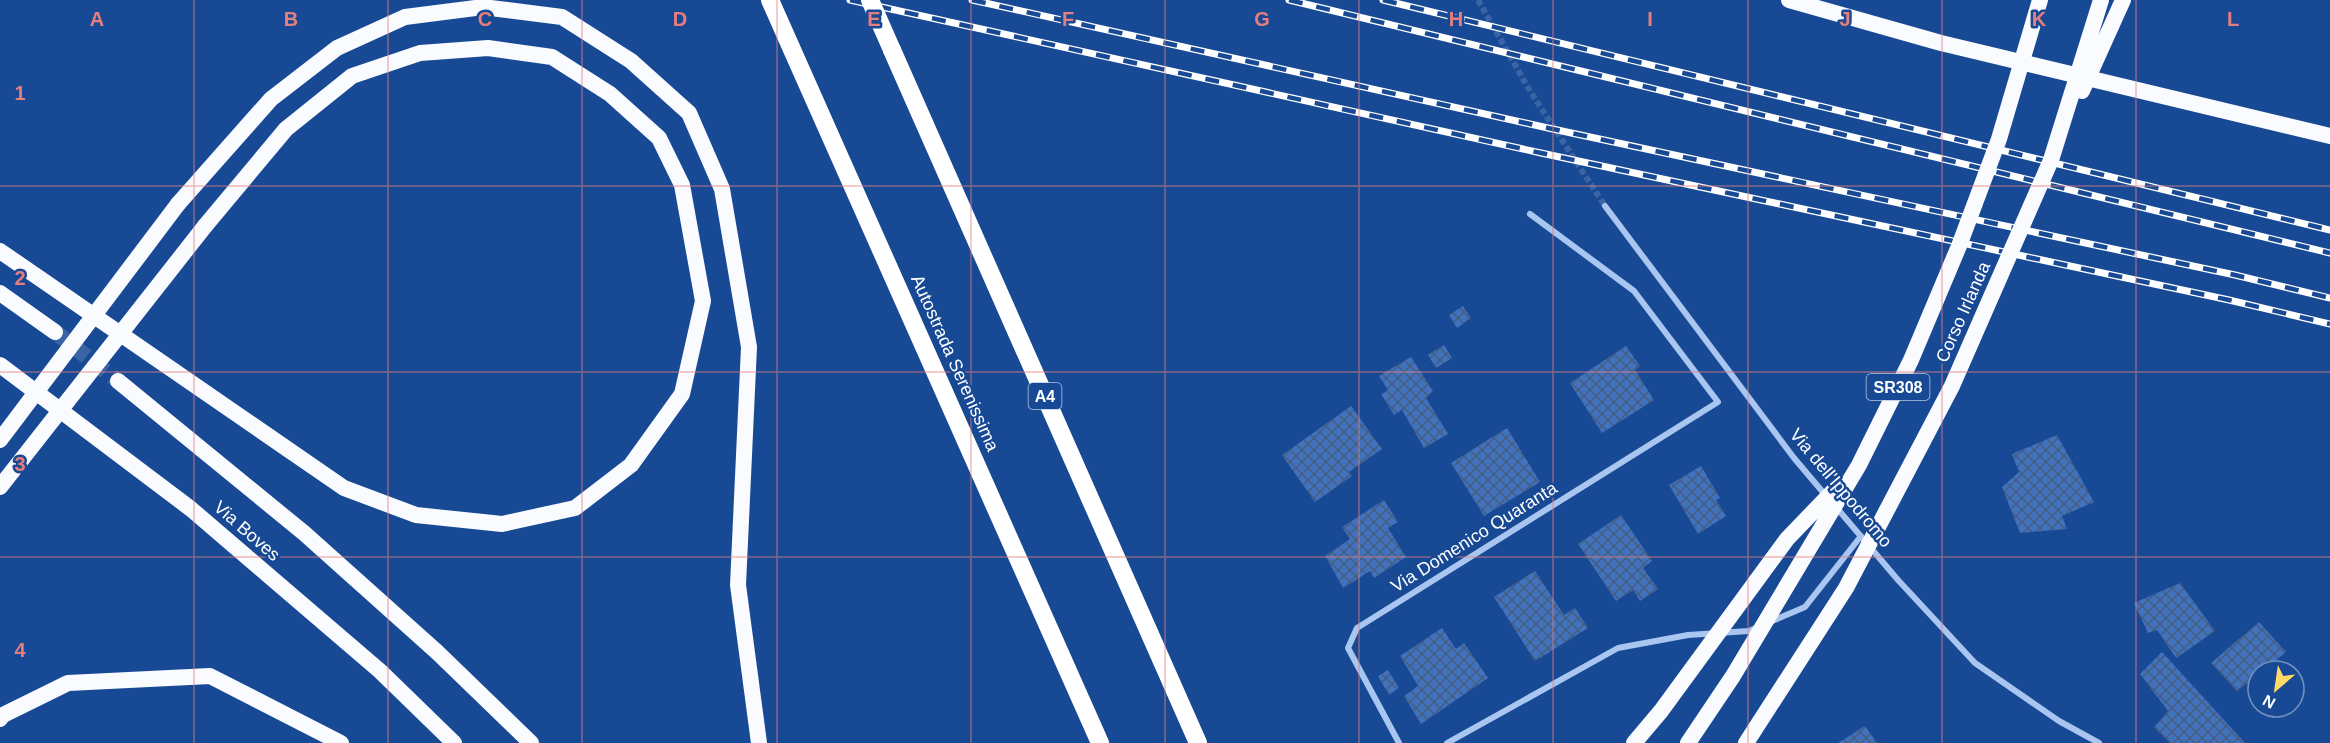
<svg xmlns="http://www.w3.org/2000/svg" width="2330" height="743" font-family="Arial,sans-serif">
	<style>
		.building { fill: url(#building-cross-hatch) }
		.lines { fill: none; stroke-linecap: round; stroke-linejoin: round }
		.minor-tunnel { stroke: #3b64a5; stroke-width: 6; stroke-dasharray: 6 3; stroke-linecap: butt }
		.trunk-tunnel { stroke: #3b64a5; stroke-width: 16; stroke-dasharray: 16 8; stroke-linecap: butt }
		.minor { stroke: #a9c6f1; stroke-width: 6 }
		.trunk { stroke: #f9fbff; stroke-width: 16 }
		.motorway { stroke: #fff; stroke-width: 18 }
		.rail-casing { stroke: #fff; stroke-width: 7 }
		.rail { stroke: #184995; stroke-width: 4.5; stroke-dasharray: 14; stroke-linecap: butt }
		.trunk-bridge { stroke: #f9fbff; stroke-width: 16 }
		.motorway-bridge { stroke: #fff; stroke-width: 18 }
		.grid { fill: none; stroke: #e67e7e; stroke-width: 1.5; stroke-opacity: 0.55 }
		.labels { text-anchor: middle; dominant-baseline: central; stroke-width: 5; stroke-linejoin: round; paint-order: stroke }
		.shield { fill: #184995; stroke: #bac8df; stroke-width: 1.5 }
		.shield-label { font-size: 16px; font-weight: bold; fill: #fff }
		.street-label { font-size: 18px; fill: #fff; stroke: #184995 }
		.grid-label { font-size: 20px; text-anchor: middle; font-weight: bold; fill: #e67e7e; stroke: #184995; stroke-width: 5; stroke-linejoin: round; paint-order: stroke }
	</style>
	<defs>
		<pattern id="building-cross-hatch" width="8" height="8" patternUnits="userSpaceOnUse" patternTransform="scale(1.5)"><rect width="8" height="8" fill="#4072bd"/><path d="M0 0l8 8M0 8l8-8" fill="none" stroke="#475d7f"/></pattern>
	</defs>
	<rect width="100%" height="100%" fill="#184995"/>
	<path class="building" d="M 1463,306 L 1471,318 L 1457,328 L 1449,315 Z
		M 1444,345 L 1452,358 L 1436,368 L 1428,355 Z
		M 1626,346 L 1640,366 L 1635,370 L 1654,400 L 1602,433 L 1570,383 Z
		M 1411,357 L 1433,391 L 1426,398 L 1448,434 L 1424,448 L 1402,410 L 1394,415 L 1381,394 L 1388,390 L 1379,376 Z
		M 1351,406 L 1382,449 L 1349,472 L 1352,476 L 1315,502 L 1282,455 Z
		M 1507,428 L 1540,482 L 1484,516 L 1451,463 Z
		M 2057,435 L 2094,502 L 2062,516 L 2067,529 L 2020,533 L 2002,487 L 2019,472 L 2012,454 Z
		M 1701,466 L 1720,498 L 1716,500 L 1726,516 L 1698,534 L 1669,485 Z
		M 1384,500 L 1398,522 L 1388,528 L 1406,557 L 1374,578 L 1370,571 L 1343,588 L 1325,556 L 1350,539 L 1342,527 Z
		M 1621,515 L 1652,561 L 1643,568 L 1658,589 L 1640,601 L 1633,590 L 1616,601 L 1578,544 Z
		M 1535,571 L 1564,615 L 1575,608 L 1588,628 L 1535,661 L 1494,597 Z
		M 2180,583 L 2215,631 L 2176,658 L 2157,630 L 2148,633 L 2134,603 Z
		M 2259,622 L 2286,652 L 2263,671 L 2258,671 L 2258,675 L 2237,691 L 2211,663 Z
		M 1442,628 L 1456,649 L 1464,643 L 1488,678 L 1421,724 L 1404,696 L 1418,686 L 1400,656 Z
		M 2162,652 L 2245,743 L 2170,743 L 2154,727 L 2168,711 L 2140,674 Z
		M 1388,670 L 1399,688 L 1389,695 L 1378,676 Z
		M 1865,726 L 1877,743 L 1838,743 Z"/>
	<g class="lines">
		<path class="minor-tunnel" d="M 1478,0 L 1530,91 L 1605,206"/>
		<path class="trunk-tunnel" d="M 55,332 L 118,381"/>
		<path class="minor" d="M 1605,206 L 1794,458 L 1827,497
			M 1836,507 L 1898,580 L 1975,663 L 2059,721 L 2099,743
			M 1770,622 L 1805,607 L 1861,536
			M 1399,743 L 1348,648 L 1357,628 L 1718,402 L 1634,291 L 1530,214
			M 1447,743 L 1618,648 L 1688,635 L 1749,631 L 1756,628"/>
		<path class="trunk" d="M 1789,0 L 1941,43 L 2330,136
			M 178,204 L 271,99 L 337,48 L 405,17 L 483,7 L 562,17 L 631,61 L 689,113 L 722,189 L 749,347 L 738,585 L 759,743
			M 0,251 L 344,488 L 416,515 L 502,524 L 575,508 L 631,465 L 682,394 L 703,301 L 682,185 L 659,138 L 610,94 L 552,57 L 488,48 L 420,53 L 352,76 L 286,129 L 205,226
			M 0,293 L 55,332
			M 0,365 L 191,509 L 380,671 L 454,743
			M 118,381 L 304,533 L 437,652 L 531,743
			M 0,719 L 3,715 L 68,683 L 210,676 L 341,743"/>
		<path class="motorway" d="M 770,0 L 1100,743
			M 892,50 L 1198,743"/>
		<defs>
			<path id="rail" d="M 850,0 L 1541,153 L 2229,300 L 2330,324
				M 972,0 L 1548,128 L 2235,275 L 2330,298
				M 1289,0 L 2330,253
				M 1383,0 L 2330,230"/>
		</defs>
		<use href="#rail" class="rail-casing"/>
		<use href="#rail" class="rail"/>
		<path class="trunk-bridge" d="M 2082,91 L 2123,0
			M 0,440 L 178,204
			M 0,487 L 205,226
			M 1634,743 L 1661,711 L 1787,539 L 1839,485
			M 1688,743 L 1733,676 L 1859,465 L 1911,360 L 1959,246 L 1999,139 L 2040,0
			M 1746,743 L 1846,588 L 1952,386 L 2051,160 L 2101,0"/>
		<path class="motorway-bridge" d="M 870,0 L 892,50"/>
	</g>
	<path class="grid" d="M 194,0 L 194,743M 388,0 L 388,743M 582,0 L 582,743M 777,0 L 777,743M 971,0 L 971,743M 1165,0 L 1165,743M 1359,0 L 1359,743M 1553,0 L 1553,743M 1748,0 L 1748,743M 1942,0 L 1942,743M 2136,0 L 2136,743M 0,186 L 2330,186M 0,372 L 2330,372M 0,557 L 2330,557"/>
	<g class="labels">
		<g class="shield">
			<rect x="1866.5" y="374" width="63" height="26" rx="4.5"/>
			<rect x="1028.5" y="383" width="33" height="26" rx="4.5"/>
		</g>
		<g class="shield-label">
			<text x="1898" y="387">SR308</text>
			<text x="1045" y="396">A4</text>
		</g>
		<g class="street-label">
			<text transform="translate(1963 312) rotate(-66)">Corso Irlanda</text>
			<text transform="translate(955 363) rotate(66)">Autostrada Serenissima</text>
			<text transform="translate(1841 488) rotate(50)">Via dell'Ippodromo</text>
			<text transform="translate(247 531) rotate(41)">Via Boves</text>
			<text transform="translate(1474 537) rotate(-32)">Via Domenico Quaranta</text>
		</g>
	</g>
	<g class="grid-label">
		<text x="97" y="26">A</text>
		<text x="291" y="26">B</text>
		<text x="485" y="26">C</text>
		<text x="680" y="26">D</text>
		<text x="874" y="26">E</text>
		<text x="1068" y="26">F</text>
		<text x="1262" y="26">G</text>
		<text x="1456" y="26">H</text>
		<text x="1650" y="26">I</text>
		<text x="1845" y="26">J</text>
		<text x="2039" y="26">K</text>
		<text x="2233" y="26">L</text>
		<text x="20" y="100">1</text>
		<text x="20" y="285">2</text>
		<text x="20" y="471">3</text>
		<text x="20" y="657">4</text>
	</g>
	<g transform="translate(2276 689) rotate(209)"><circle r="28" fill="#184995" stroke="#7492bf" stroke-width="1.5"/>
	<path d="M0-4.5L10 22L0 15L-10 22Z" fill="#ffda69"/>
	<text y="-9" font-size="16" font-weight="bold" text-anchor="middle" fill="#ffffff">N</text>
	</g>
</svg>
